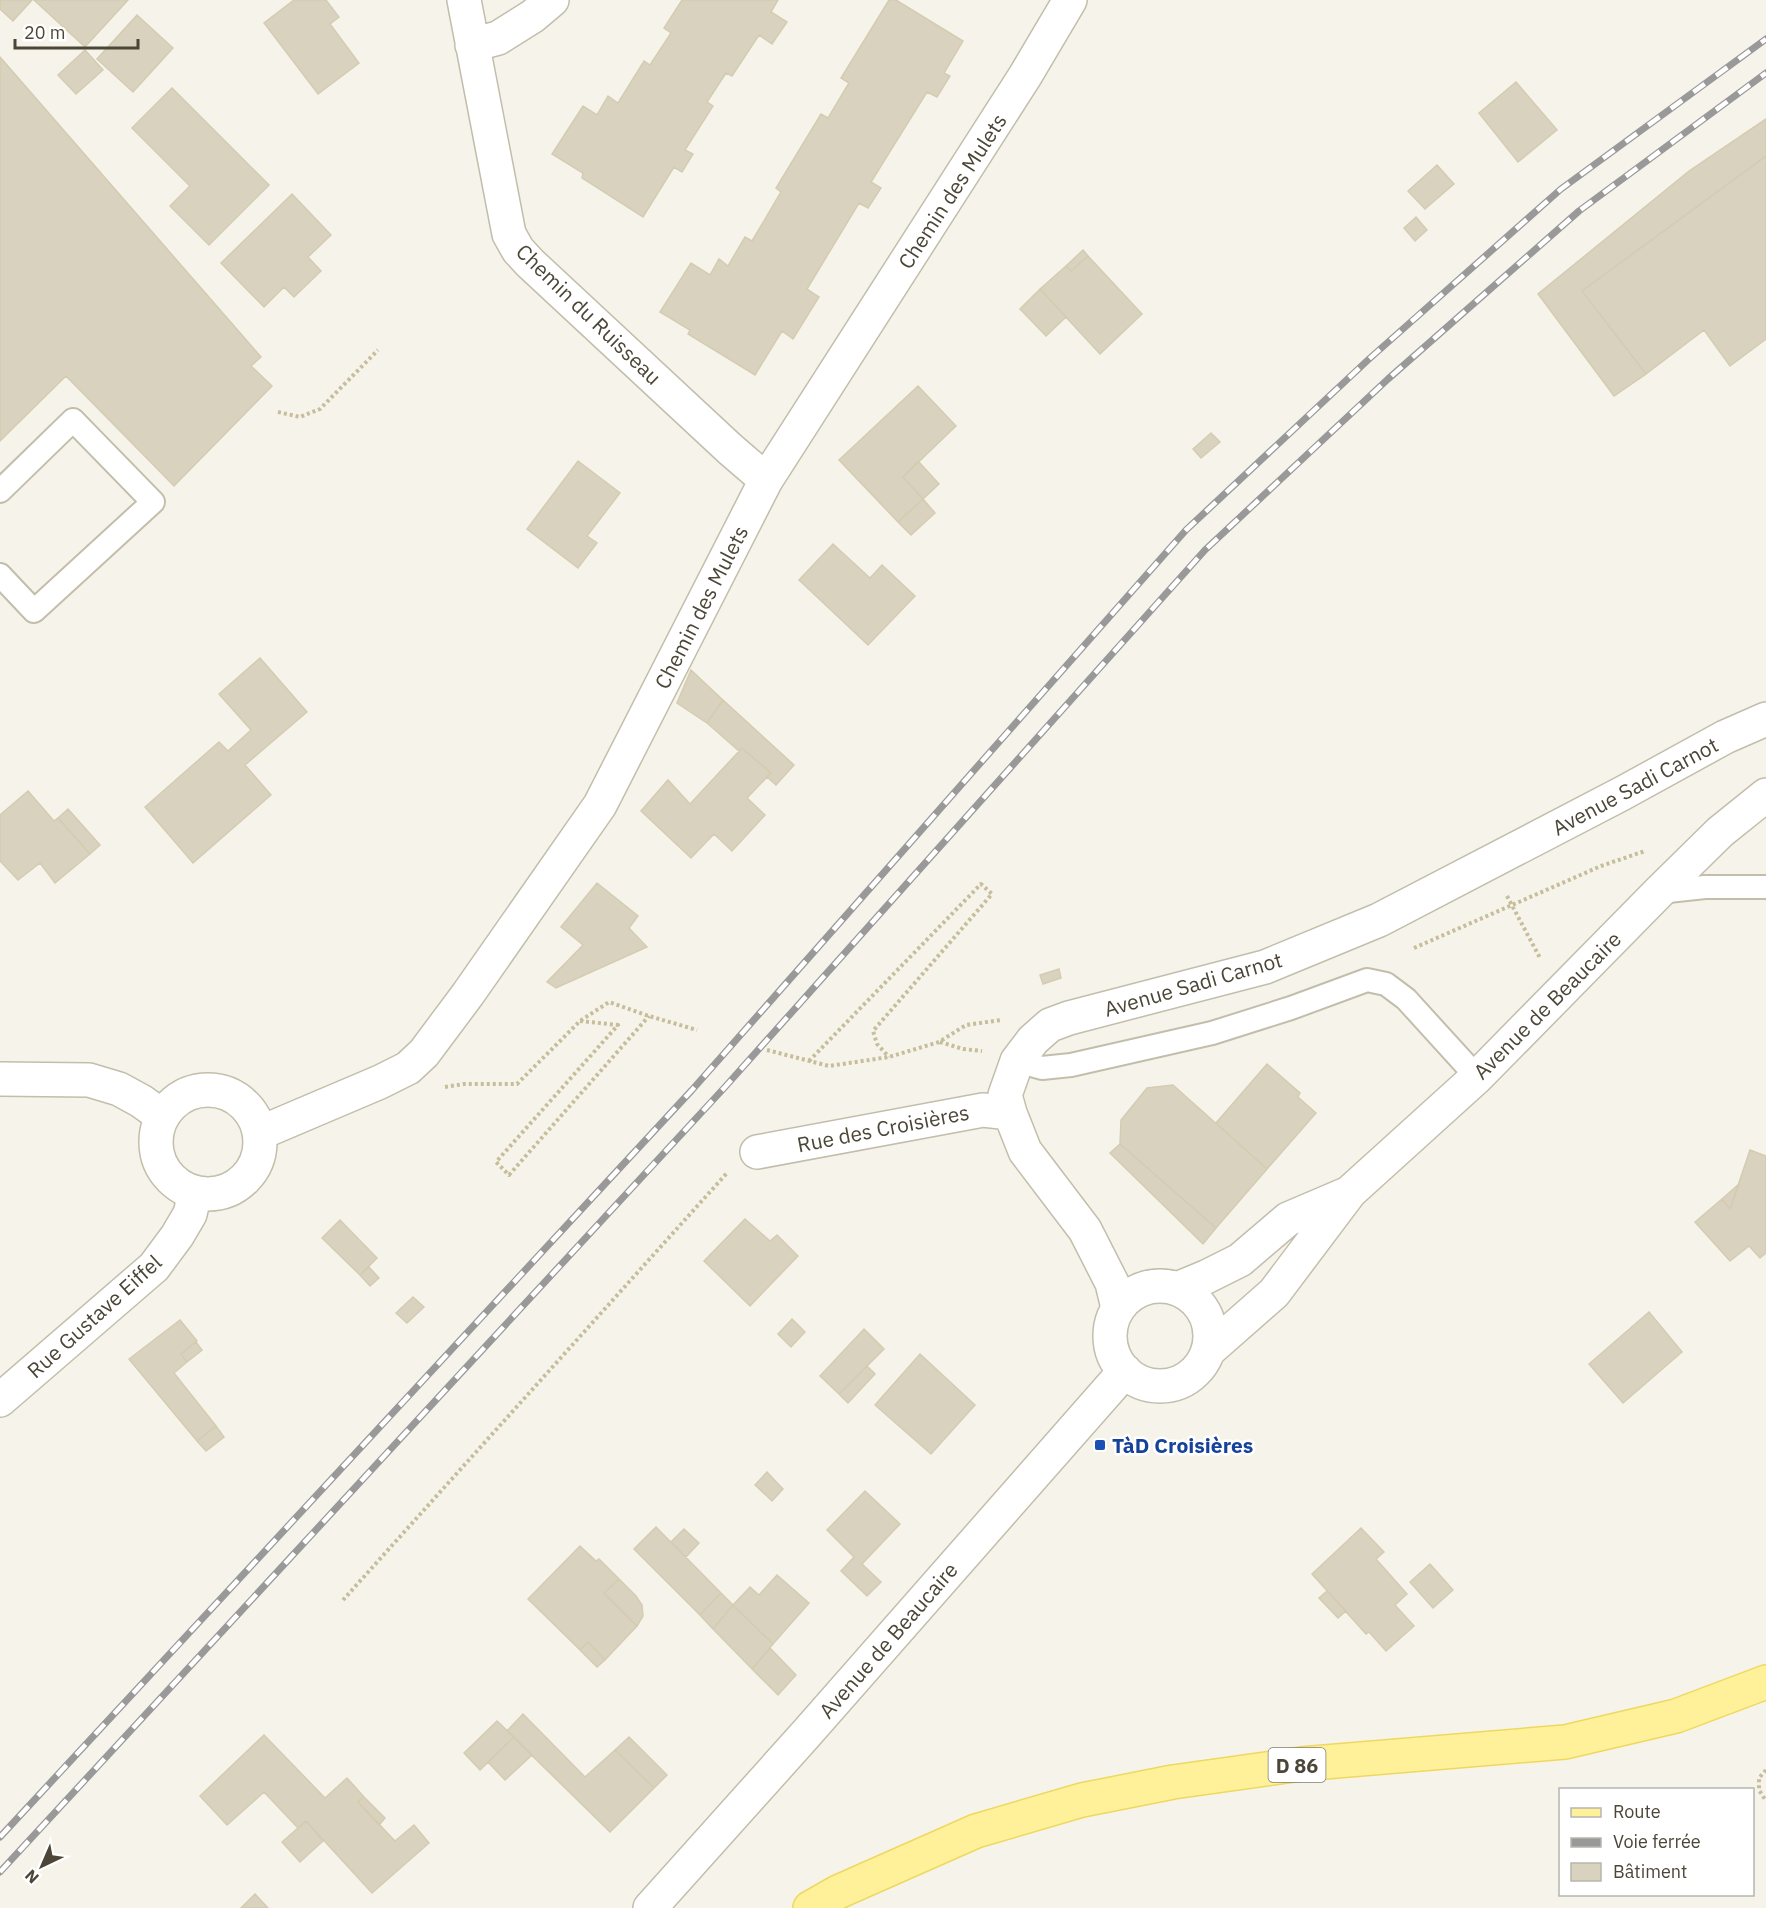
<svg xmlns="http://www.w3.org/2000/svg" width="1766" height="1908" font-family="'IBM Plex Sans',sans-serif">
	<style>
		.building { fill: #d9d2be; stroke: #d4ccb1; stroke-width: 1.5 }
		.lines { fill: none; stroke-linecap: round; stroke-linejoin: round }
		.service-casing { stroke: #c3beab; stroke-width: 26 }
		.minor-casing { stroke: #c3beab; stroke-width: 36 }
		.primary-casing { stroke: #eed860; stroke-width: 36 }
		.path { stroke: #c6bd9b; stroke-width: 4; stroke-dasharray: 3 3; stroke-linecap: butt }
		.service { stroke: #fff; stroke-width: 22 }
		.minor { stroke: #fff; stroke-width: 33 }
		.primary { stroke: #fff19a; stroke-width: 33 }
		.rail-casing { stroke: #999; stroke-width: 7 }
		.rail { stroke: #fff; stroke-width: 4.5; stroke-dasharray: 14; stroke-linecap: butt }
		.transit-dot { fill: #1a4fb4; stroke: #fff; stroke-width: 2 }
		.labels { text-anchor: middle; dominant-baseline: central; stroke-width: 5; stroke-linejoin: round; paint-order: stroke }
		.shield { fill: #fff; stroke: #817e73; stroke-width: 1.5 }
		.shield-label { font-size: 20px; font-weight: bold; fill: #4b4637 }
		.street-label { font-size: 21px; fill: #4b4637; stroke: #fff }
		.transit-label { font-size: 21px; font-weight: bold; fill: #164399; stroke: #fff; text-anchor: start }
	</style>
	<rect width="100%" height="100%" fill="#f6f4ea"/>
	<path class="building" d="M 0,0 L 32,0 L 13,21 L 0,9 Z
		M 34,0 L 128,0 L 85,47 Z
		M 294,0 L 326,0 L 339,17 L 330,24 L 359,63 L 318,94 L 264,23 Z
		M 682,0 L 778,0 L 771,12 L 787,22 L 772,44 L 759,35 L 732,76 L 726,73 L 707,102 L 713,106 L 685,150 L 693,154 L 682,172 L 674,167 L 643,217 L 582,178 L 583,173 L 552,154 L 583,106 L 597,115 L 608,96 L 618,103 L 644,61 L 650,65 L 671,33 L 664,28 Z
		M 889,0 L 896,0 L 963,41 L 944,73 L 950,76 L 937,97 L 927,92 L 871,182 L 881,188 L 868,208 L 859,203 L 807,289 L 819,297 L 793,339 L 782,331 L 755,375 L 688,334 L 690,330 L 660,312 L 691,263 L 710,275 L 719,259 L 728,266 L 745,237 L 752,241 L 781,192 L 776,188 L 821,114 L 828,118 L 849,83 L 841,78 Z
		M 137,15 L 173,48 L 133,92 L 97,59 Z
		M 85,50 L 103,70 L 76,94 L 58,75 Z
		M 0,57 L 261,357 L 251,366 L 272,386 L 174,486 L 66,376 L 0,441 Z
		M 1516,82 L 1557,130 L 1518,162 L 1479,113 Z
		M 172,88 L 269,185 L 209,245 L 170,206 L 190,186 L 132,128 Z
		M 1766,119 L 1766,156 L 1582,291 L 1646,374 L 1614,396 L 1538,294 L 1689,171 Z
		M 1766,156 L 1766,339 L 1730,366 L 1704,330 L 1646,374 L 1582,291 Z
		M 1437,165 L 1454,184 L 1425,209 L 1408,191 Z
		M 292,194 L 331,235 L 308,257 L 321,271 L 294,297 L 284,287 L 264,307 L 221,263 Z
		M 1416,217 L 1427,230 L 1415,241 L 1404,228 Z
		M 1083,250 L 1088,256 L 1071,271 L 1066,266 Z
		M 1088,256 L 1142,314 L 1100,354 L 1040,289 L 1066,266 L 1071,271 Z
		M 1040,289 L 1066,317 L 1046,336 L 1020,309 Z
		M 918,386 L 956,426 L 903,477 L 923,499 L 898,522 L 839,460 Z
		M 1211,433 L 1220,442 L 1201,458 L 1193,449 Z
		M 578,461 L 620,493 L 587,536 L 597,543 L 578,568 L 527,529 Z
		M 918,461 L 939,484 L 923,499 L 903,477 Z
		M 923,499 L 935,513 L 911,535 L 898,522 Z
		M 833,544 L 870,578 L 882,565 L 915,596 L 868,645 L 799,580 Z
		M 260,658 L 307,712 L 245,765 L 271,795 L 193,863 L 145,807 L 219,742 L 228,751 L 251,730 L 219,694 Z
		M 691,670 L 723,700 L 707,723 L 677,703 Z
		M 723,700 L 794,765 L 776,785 L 767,777 L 771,773 L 742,748 L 739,751 L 707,723 Z
		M 742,748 L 771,773 L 747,798 L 765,815 L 732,851 L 714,834 L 691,858 L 641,811 L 668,780 L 690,804 Z
		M 28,791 L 54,821 L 58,818 L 90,854 L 55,883 L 40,863 L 18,880 L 0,861 L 0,815 Z
		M 68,809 L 100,845 L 90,854 L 58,818 Z
		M 597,883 L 638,916 L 629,928 L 647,947 L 556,988 L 547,982 L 583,945 L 561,927 Z
		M 1059,969 L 1061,978 L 1043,984 L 1040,975 Z
		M 1267,1064 L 1300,1093 L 1298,1097 L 1316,1113 L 1267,1169 L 1216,1123 Z
		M 1173,1085 L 1267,1169 L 1216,1228 L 1120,1144 L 1121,1120 L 1147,1088 Z
		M 1120,1144 L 1216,1228 L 1203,1244 L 1110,1153 Z
		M 1750,1150 L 1766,1156 L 1766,1253 L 1760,1258 L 1749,1246 L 1730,1261 L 1695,1222 L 1722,1199 L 1730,1209 Z
		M 1739,1184 L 1730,1209 L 1722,1199 Z
		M 745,1219 L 770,1241 L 777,1235 L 798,1256 L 750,1306 L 704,1261 Z
		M 340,1220 L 377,1258 L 360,1275 L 322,1238 Z
		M 369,1267 L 379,1278 L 370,1286 L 360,1275 Z
		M 413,1297 L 424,1307 L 407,1323 L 396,1313 Z
		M 1649,1312 L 1682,1352 L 1623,1403 L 1589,1364 Z
		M 792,1319 L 805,1332 L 791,1347 L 778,1334 Z
		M 180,1320 L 197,1341 L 181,1354 L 187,1362 L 174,1373 L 216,1426 L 197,1441 L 129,1359 Z
		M 864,1329 L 884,1349 L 839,1394 L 820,1376 Z
		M 196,1342 L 202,1350 L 187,1362 L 181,1354 Z
		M 920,1354 L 975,1405 L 931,1454 L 875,1405 Z
		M 867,1366 L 875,1374 L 848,1403 L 839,1394 Z
		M 216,1426 L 224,1437 L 206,1451 L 197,1441 Z
		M 767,1472 L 783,1489 L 772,1501 L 755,1485 Z
		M 865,1491 L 900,1524 L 862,1564 L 881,1582 L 867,1596 L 841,1571 L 854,1557 L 827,1530 Z
		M 656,1527 L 721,1593 L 700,1615 L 634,1549 Z
		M 1361,1528 L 1384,1552 L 1376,1559 L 1407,1594 L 1395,1605 L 1414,1626 L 1386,1651 L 1369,1632 L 1366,1634 L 1312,1574 Z
		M 684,1529 L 699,1543 L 686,1557 L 671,1542 Z
		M 580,1546 L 596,1561 L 599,1559 L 619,1579 L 604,1593 L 637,1626 L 605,1660 L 588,1642 L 580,1650 L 528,1599 Z
		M 1430,1564 L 1453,1590 L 1433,1608 L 1410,1582 Z
		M 777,1575 L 809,1603 L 773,1644 L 733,1605 L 750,1587 L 759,1595 Z
		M 619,1579 L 636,1596 L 642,1605 L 643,1616 L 637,1626 L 604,1593 Z
		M 1327,1591 L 1346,1611 L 1338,1618 L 1319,1598 Z
		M 721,1593 L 733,1605 L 713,1629 L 700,1615 Z
		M 733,1605 L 773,1644 L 752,1669 L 713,1629 Z
		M 588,1642 L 605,1660 L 597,1667 L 580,1650 Z
		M 770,1648 L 796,1675 L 778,1695 L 752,1669 Z
		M 523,1714 L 585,1777 L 615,1750 L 654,1788 L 610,1832 L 507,1731 Z
		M 497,1721 L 514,1737 L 480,1770 L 464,1753 Z
		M 264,1735 L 325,1798 L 347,1778 L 364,1797 L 358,1802 L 395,1841 L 414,1825 L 429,1843 L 372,1893 L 306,1821 L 298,1828 L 264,1792 L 227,1825 L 200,1796 Z
		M 514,1737 L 532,1755 L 505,1780 L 488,1762 Z
		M 629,1737 L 667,1775 L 654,1788 L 615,1750 Z
		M 364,1797 L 385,1818 L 379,1825 L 358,1802 Z
		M 306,1821 L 323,1841 L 300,1862 L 282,1842 Z
		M 255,1894 L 268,1908 L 241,1908 Z"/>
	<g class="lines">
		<defs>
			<path id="service" d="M 0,491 L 73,420 L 153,502 L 34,611 L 0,575
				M 1659,892 L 1705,887 L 1766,887
				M 1017,1061 L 1042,1068 L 1071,1065 L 1212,1033 L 1291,1008 L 1367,980 L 1386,984 L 1406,999 L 1477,1077"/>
			<path id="minor" d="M 464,0 L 509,234 L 518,250 L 530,263 L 730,449 L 766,480
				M 472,45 L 498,38 L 533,16 L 552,0
				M 0,1079 L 89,1080 L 119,1089 L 141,1101 L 162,1116
				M156 1142a52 52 0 1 1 104 0a52 52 0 1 1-104 0Z
				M 260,1133 L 380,1082 L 408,1068 L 424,1053 L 468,994 L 600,805 L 766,480 L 1025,76 L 1070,0
				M 757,1152 L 983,1110 L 1010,1113
				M1110 1336a50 50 0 1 1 100 0a50 50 0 1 1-100 0Z
				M 1177,1289 L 1206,1277 L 1240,1260 L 1288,1219 L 1349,1193
				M 1118,1308 L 1112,1283 L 1085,1230 L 1025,1151 L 1010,1113 L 1005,1095 L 1017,1061 L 1033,1040 L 1050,1025 L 1069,1018 L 1265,967 L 1379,920 L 1623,793 L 1725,737 L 1766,719
				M 1208,1351 L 1274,1293 L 1350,1192 L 1477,1077 L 1659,892 L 1720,832 L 1766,795
				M 0,1400 L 154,1267 L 177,1236 L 190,1214 L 195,1193
				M 650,1908 L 806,1734 L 1125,1371"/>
			<path id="primary" d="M 810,1908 L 838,1892 L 976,1831 L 1082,1800 L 1173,1782 L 1301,1764 L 1565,1742 L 1676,1716 L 1766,1682"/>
		</defs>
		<use href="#service" class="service-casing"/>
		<use href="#minor" class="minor-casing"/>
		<use href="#primary" class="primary-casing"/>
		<path class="path" d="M 278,412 L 300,417 L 320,409 L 378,350
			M 1507,896 L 1540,958
			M 1414,948 L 1601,866 L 1645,851
			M 580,1021 L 618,1025 L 496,1162 L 509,1175 L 649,1016
			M 940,1042 L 963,1049 L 982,1051
			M 767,1050 L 829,1066 L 889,1057 L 939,1042 L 966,1025 L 1001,1020
			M 809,1061 L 981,884 L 992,894 L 873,1031 L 877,1044 L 889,1057
			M 445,1087 L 464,1084 L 517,1084 L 580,1021 L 609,1002 L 649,1016 L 697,1030
			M 343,1600 L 727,1173
			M 1766,1770 L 1759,1778 L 1759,1790 L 1766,1801"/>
		<use href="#service" class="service"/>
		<use href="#minor" class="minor"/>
		<use href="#primary" class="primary"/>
		<defs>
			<path id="rail" d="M 0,1837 L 692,1090 L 1186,530 L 1369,359 L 1561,189 L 1766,39
				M 0,1872 L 725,1087 L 1205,550 L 1388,379 L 1579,211 L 1766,73"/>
		</defs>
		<use href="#rail" class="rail-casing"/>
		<use href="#rail" class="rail"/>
	</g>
	<rect class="transit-dot" x="1094" y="1439" width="12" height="12" rx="3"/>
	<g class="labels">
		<rect class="shield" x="1268.5" y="1748" width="57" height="34" rx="4.5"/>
		<g class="shield-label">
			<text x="1297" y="1765">D 86</text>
		</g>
		<g class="street-label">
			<text transform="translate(952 191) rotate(-57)">Chemin des Mulets</text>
			<text transform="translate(589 314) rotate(44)">Chemin du Ruisseau</text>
			<text transform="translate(701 607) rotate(-63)">Chemin des Mulets</text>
			<text transform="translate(1635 786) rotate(-28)">Avenue Sadi Carnot</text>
			<text transform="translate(1193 984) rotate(-16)">Avenue Sadi Carnot</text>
			<text transform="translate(1547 1005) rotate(-45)">Avenue de Beaucaire</text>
			<text transform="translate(883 1128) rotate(-11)">Rue des Croisières</text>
			<text transform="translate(94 1316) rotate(-42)">Rue Gustave Eiffel</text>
			<text transform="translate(888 1640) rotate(-49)">Avenue de Beaucaire</text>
		</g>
		<g class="transit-label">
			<text x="1112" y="1445">TàD Croisières</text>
		</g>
	</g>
	<rect x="1559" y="1788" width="195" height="108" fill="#ffffff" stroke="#b7b5af" stroke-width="1.5"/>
	<rect x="1571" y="1808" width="30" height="9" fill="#fff19a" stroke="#b7b5af" stroke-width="1.5"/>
	<text x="1613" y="1818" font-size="18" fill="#4b4637">Route</text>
	<rect x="1571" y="1838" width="30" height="9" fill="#999999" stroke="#b7b5af" stroke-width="1.5"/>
	<text x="1613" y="1848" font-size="18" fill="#4b4637">Voie ferrée</text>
	<rect x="1571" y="1863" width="30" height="18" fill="#d9d2be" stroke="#b7b5af" stroke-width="1.5"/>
	<text x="1613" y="1878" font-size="18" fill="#4b4637">Bâtiment</text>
	<g transform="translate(42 1866) rotate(224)" stroke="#ffffff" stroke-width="4.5" paint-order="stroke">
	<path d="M0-4.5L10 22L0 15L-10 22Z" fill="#4b4637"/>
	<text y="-9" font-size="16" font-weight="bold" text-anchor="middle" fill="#4b4637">N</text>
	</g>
	<path d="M15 39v9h123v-9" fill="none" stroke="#4b4637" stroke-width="3"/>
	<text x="24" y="39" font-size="18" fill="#4b4637" stroke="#ffffff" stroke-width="4.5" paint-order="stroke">20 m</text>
</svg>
